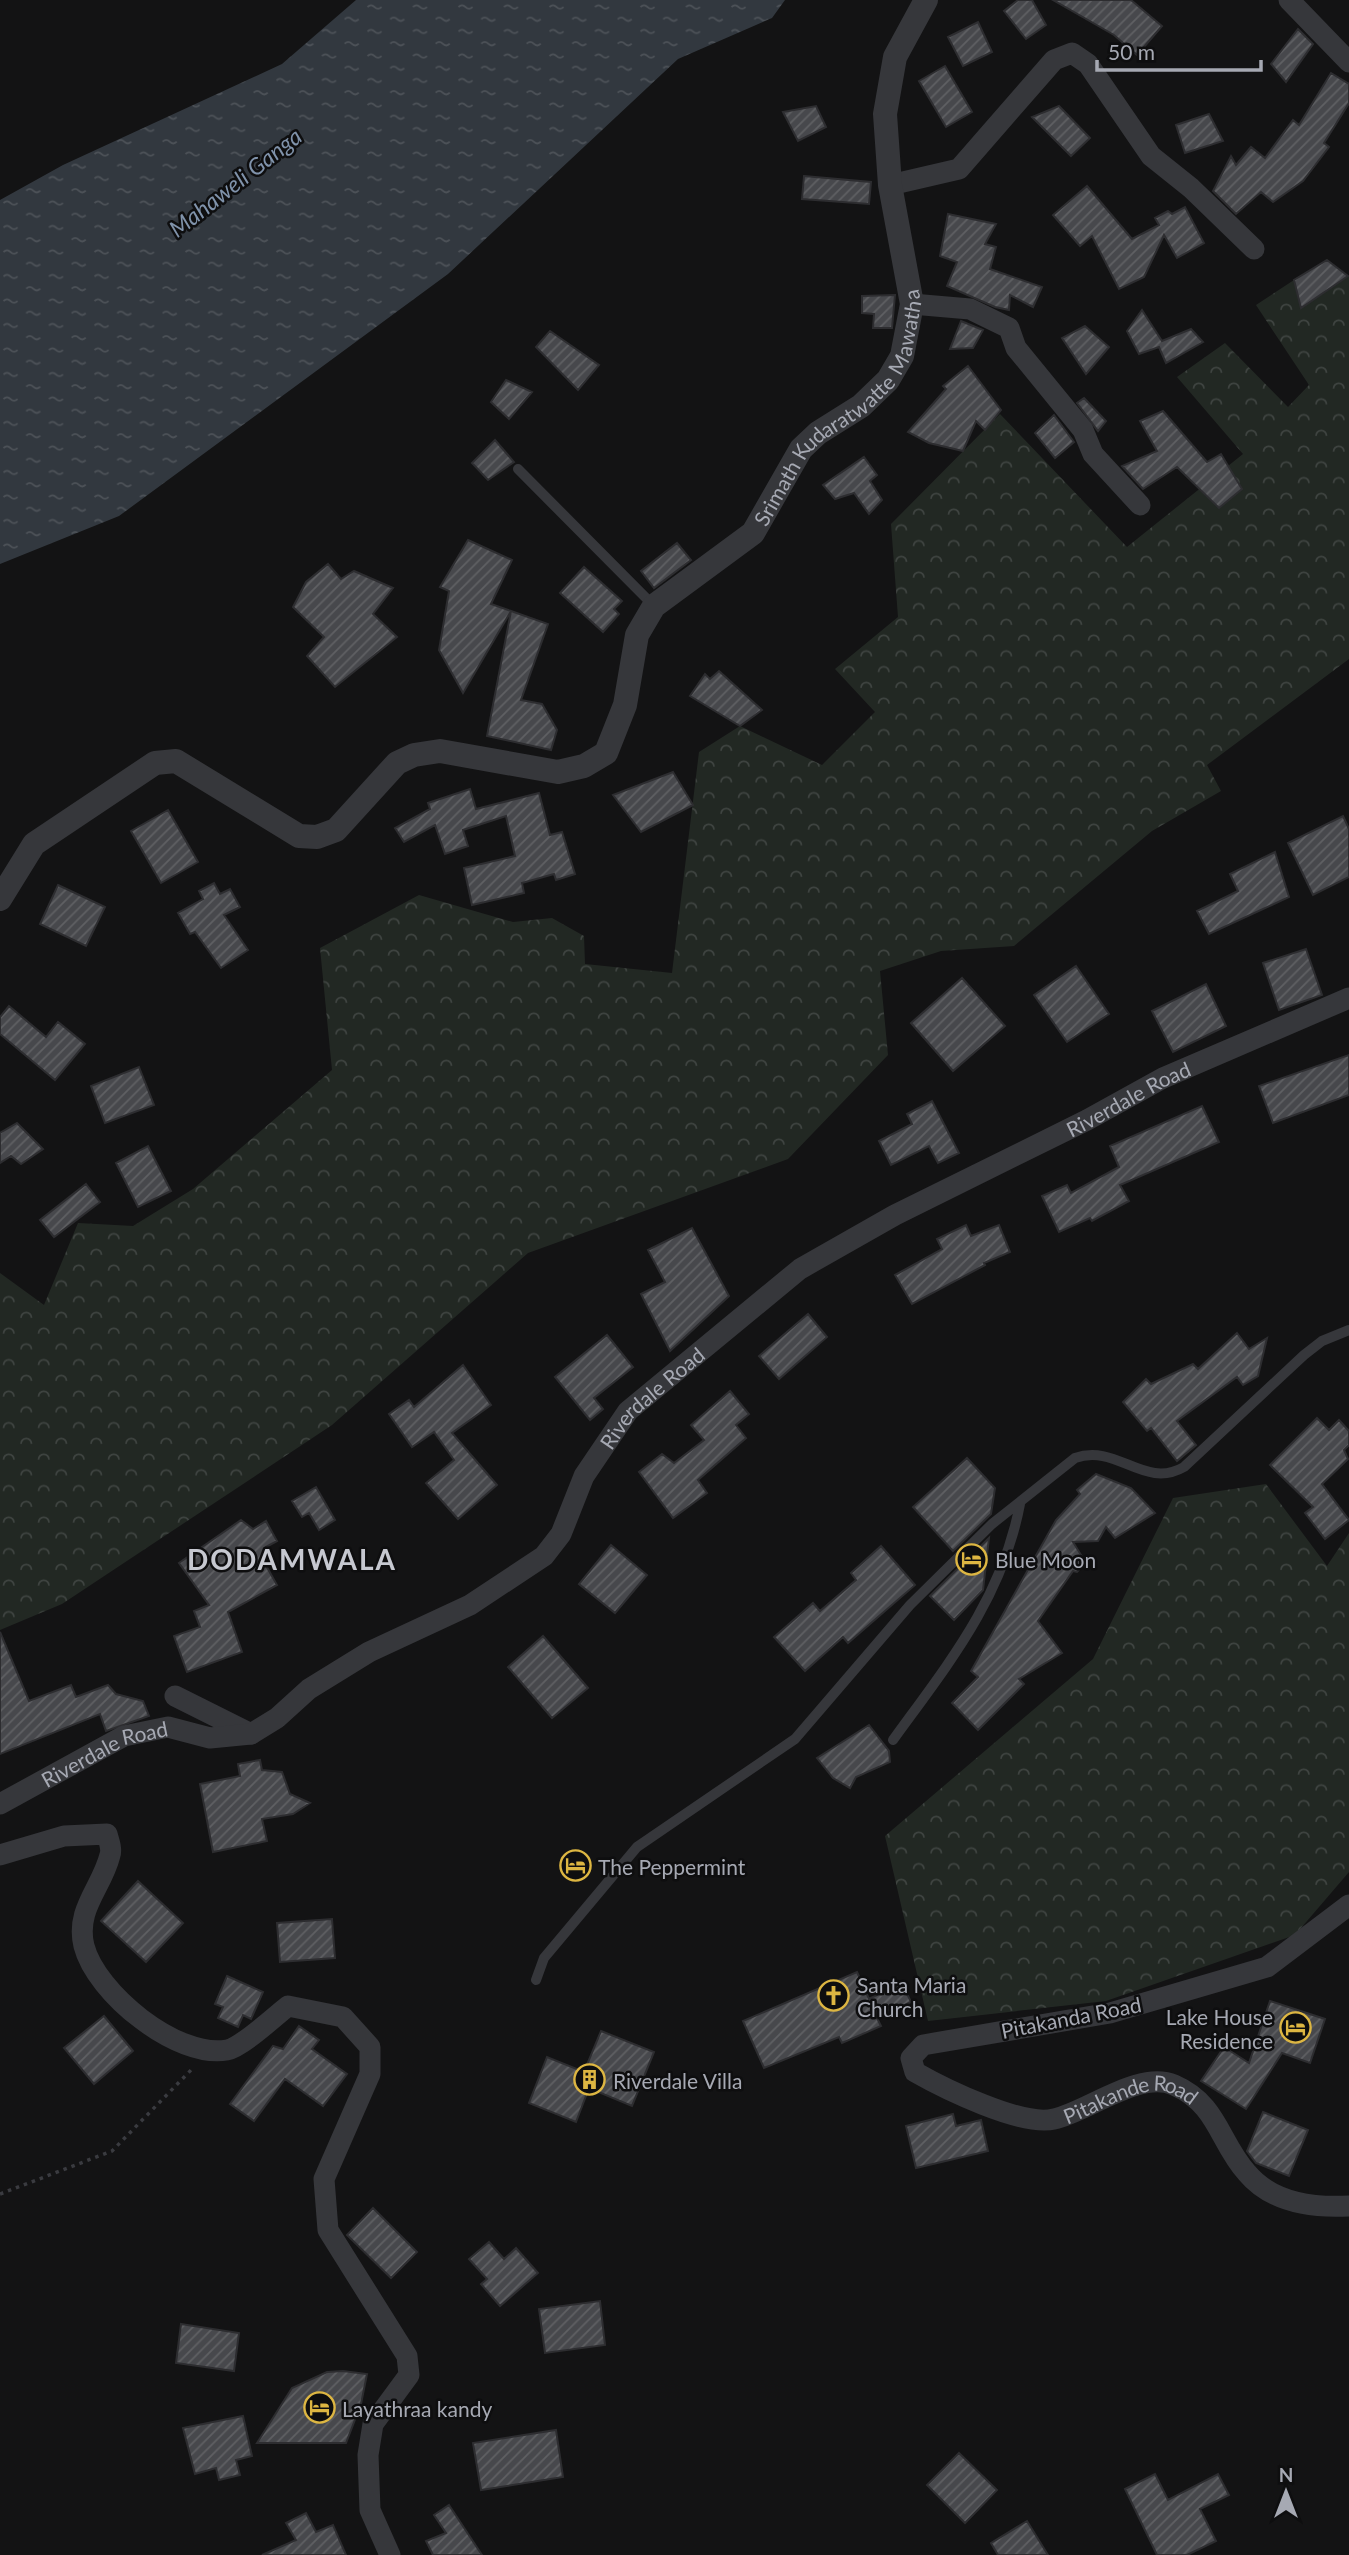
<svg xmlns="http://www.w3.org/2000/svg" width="1349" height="2555" font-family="Lato,sans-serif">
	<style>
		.forest { fill: url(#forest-crowns) }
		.water { fill: url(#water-ripples) }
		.building { fill: url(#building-hatch); stroke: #2d2d30; stroke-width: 2 }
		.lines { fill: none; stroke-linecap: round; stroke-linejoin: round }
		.path { stroke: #3a3b40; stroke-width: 3.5; stroke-dasharray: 3.5 5; stroke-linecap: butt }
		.service { stroke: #36373b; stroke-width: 10 }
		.minor { stroke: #36373b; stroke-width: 21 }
		.tertiary { stroke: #36373b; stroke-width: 24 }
		.labels { text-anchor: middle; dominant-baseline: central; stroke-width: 5; stroke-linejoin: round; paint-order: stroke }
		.street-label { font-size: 21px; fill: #a6a9b3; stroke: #0e0e0f }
		.poi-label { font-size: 21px; fill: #a6a9b3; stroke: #0e0e0f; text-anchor: start }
		.water-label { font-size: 23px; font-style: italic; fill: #8093ab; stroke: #0e0e0f }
		.district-label { font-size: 28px; font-weight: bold; letter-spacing: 2px; fill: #c6c8d0; stroke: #0e0e0f }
	</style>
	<defs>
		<pattern id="forest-crowns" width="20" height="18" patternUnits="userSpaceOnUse" patternTransform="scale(1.75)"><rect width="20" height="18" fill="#222823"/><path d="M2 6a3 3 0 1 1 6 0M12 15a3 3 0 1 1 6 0" fill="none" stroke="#3f4441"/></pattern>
		<pattern id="water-ripples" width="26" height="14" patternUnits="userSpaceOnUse" patternTransform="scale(1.75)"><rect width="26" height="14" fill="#32383f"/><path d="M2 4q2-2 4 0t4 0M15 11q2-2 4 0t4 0" fill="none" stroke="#4d5258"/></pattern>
		<pattern id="building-hatch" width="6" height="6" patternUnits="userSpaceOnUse" patternTransform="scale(1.75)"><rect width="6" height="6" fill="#47484c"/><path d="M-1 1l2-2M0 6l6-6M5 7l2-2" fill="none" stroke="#5f6063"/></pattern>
	</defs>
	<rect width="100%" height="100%" fill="#131314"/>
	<path class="forest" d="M 1349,276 L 1349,659 L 1207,765 L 1221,791 L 1152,831 L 1014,946 L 941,951 L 880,971 L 888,1055 L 788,1159 L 528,1253 L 332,1425 L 62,1604 L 0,1630 L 0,1273 L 44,1305 L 78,1223 L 133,1226 L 193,1189 L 332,1070 L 320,948 L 419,895 L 513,922 L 552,918 L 584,936 L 585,964 L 672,973 L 699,752 L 740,726 L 822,765 L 875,712 L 835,669 L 898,617 L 891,524 L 1000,414 L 1127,547 L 1243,454 L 1177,377 L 1225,343 L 1288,407 L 1309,385 L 1256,305 L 1294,280 L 1302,308 Z
		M 1266,1484 L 1327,1566 L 1349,1533 L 1349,1872 L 1295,1935 L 1106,2001 L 928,2021 L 885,1836 L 1093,1659 L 1173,1498 Z"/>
	<path class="water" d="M 356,0 L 785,0 L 772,18 L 678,59 L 448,274 L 119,516 L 0,564 L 0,200 L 63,165 L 282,64 Z"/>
	<path class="building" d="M 1018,0 L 1032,0 L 1046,25 L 1026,39 L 1004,11 Z
		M 1053,0 L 1131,0 L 1162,26 L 1137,55 L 1114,35 Z
		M 978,22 L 992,52 L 963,66 L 948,37 Z
		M 1298,29 L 1313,44 L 1286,82 L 1271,64 Z
		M 945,66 L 972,112 L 946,127 L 919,81 Z
		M 1331,73 L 1349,84 L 1349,103 L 1324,143 L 1329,147 L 1303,181 L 1273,202 L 1261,192 L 1236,214 L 1213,191 L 1231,156 L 1236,165 L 1251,147 L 1265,158 L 1293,120 L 1299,125 Z
		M 816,106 L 826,127 L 798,141 L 783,112 Z
		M 1059,106 L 1090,138 L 1071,156 L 1032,117 Z
		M 1209,114 L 1223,141 L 1185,153 L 1176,125 Z
		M 804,176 L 871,182 L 869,204 L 802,199 Z
		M 1087,186 L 1132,239 L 1159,225 L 1155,218 L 1168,211 L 1172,214 L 1185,207 L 1204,243 L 1177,258 L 1164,235 L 1144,277 L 1119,289 L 1092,236 L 1080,246 L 1053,215 Z
		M 948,214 L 996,224 L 985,244 L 996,247 L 990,269 L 1042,287 L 1033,307 L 1010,295 L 1009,310 L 995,307 L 947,286 L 957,262 L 940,256 Z
		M 1327,260 L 1348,276 L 1301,308 L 1294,280 Z
		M 895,295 L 892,328 L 873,328 L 874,314 L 862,313 L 862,296 Z
		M 1142,310 L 1162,341 L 1191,329 L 1203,342 L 1166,363 L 1159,347 L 1139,354 L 1127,331 Z
		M 961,321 L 983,330 L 973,348 L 950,349 Z
		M 1085,326 L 1109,347 L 1086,374 L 1062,338 Z
		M 550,331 L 599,365 L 578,390 L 536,347 Z
		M 968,366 L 1001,410 L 985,430 L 976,421 L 963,451 L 929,443 L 908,432 L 946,389 L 943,386 Z
		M 506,380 L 532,392 L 509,419 L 491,402 Z
		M 1084,398 L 1106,421 L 1098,431 L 1077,403 Z
		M 1163,411 L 1207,462 L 1221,454 L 1242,489 L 1219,508 L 1177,467 L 1143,489 L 1122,466 L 1157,451 L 1140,421 Z
		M 1054,415 L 1074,442 L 1055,458 L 1035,433 Z
		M 495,440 L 514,462 L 488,480 L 472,463 Z
		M 864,457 L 877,475 L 870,481 L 882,500 L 869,514 L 854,493 L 835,499 L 823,485 Z
		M 468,540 L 512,560 L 491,604 L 511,611 L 463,693 L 439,650 L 449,591 L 440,587 Z
		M 677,543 L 691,560 L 654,588 L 641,571 Z
		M 328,564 L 341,579 L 354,571 L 393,588 L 373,614 L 397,637 L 335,687 L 307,656 L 324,637 L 293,607 L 306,582 Z
		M 584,567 L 622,601 L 614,609 L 619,614 L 603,632 L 560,593 Z
		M 511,611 L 548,624 L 521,700 L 542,704 L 557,730 L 551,750 L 487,736 Z
		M 719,671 L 762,710 L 740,726 L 690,696 L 705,674 L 710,679 Z
		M 673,772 L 693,805 L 641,832 L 613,795 Z
		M 470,789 L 476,809 L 539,793 L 550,835 L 562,832 L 575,874 L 556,880 L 554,874 L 522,883 L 524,893 L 472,905 L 464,868 L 515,856 L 506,816 L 463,830 L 468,846 L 445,854 L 435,825 L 404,842 L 395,828 L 430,809 L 428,803 Z
		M 168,810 L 198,862 L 161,883 L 131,831 Z
		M 1343,816 L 1349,829 L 1349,877 L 1313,895 L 1288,843 Z
		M 1275,852 L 1289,897 L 1209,934 L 1197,911 L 1238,891 L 1230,874 Z
		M 214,883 L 220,894 L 230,889 L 240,907 L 224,915 L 248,950 L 221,968 L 195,932 L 190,934 L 178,913 L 203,899 L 199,891 Z
		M 58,885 L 105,907 L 86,946 L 40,924 Z
		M 1306,949 L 1322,995 L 1279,1010 L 1263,963 Z
		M 1076,966 L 1109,1014 L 1067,1042 L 1034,995 Z
		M 962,978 L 1005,1026 L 953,1071 L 911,1023 Z
		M 1206,984 L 1226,1026 L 1173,1052 L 1152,1011 Z
		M 9,1006 L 46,1037 L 58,1022 L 85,1044 L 55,1080 L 0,1034 L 0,1017 Z
		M 1349,1055 L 1349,1095 L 1273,1123 L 1259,1086 Z
		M 139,1067 L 154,1105 L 105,1123 L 91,1086 Z
		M 932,1101 L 959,1153 L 938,1163 L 929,1146 L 891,1165 L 879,1141 L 912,1124 L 907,1114 Z
		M 1202,1106 L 1219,1142 L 1120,1185 L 1129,1201 L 1092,1221 L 1090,1218 L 1059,1232 L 1042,1196 L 1067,1185 L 1071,1193 L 1119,1167 L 1110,1146 Z
		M 17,1123 L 43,1149 L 21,1164 L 11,1156 L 0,1163 L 0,1133 Z
		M 148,1146 L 171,1191 L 138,1207 L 116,1163 Z
		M 86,1184 L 100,1202 L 54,1237 L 40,1220 Z
		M 966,1225 L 971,1236 L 999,1225 L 1010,1252 L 984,1263 L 985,1265 L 912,1304 L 895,1275 L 942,1249 L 937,1239 Z
		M 692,1228 L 729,1296 L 670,1351 L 641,1294 L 665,1282 L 648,1250 Z
		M 808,1314 L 827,1337 L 779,1379 L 759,1356 Z
		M 1237,1333 L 1249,1349 L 1267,1338 L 1258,1376 L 1243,1385 L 1237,1377 L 1177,1421 L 1196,1445 L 1177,1461 L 1151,1428 L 1147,1431 L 1123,1402 L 1146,1379 L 1151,1384 L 1193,1364 L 1198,1369 Z
		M 607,1335 L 633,1367 L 594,1398 L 603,1409 L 590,1420 L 555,1377 Z
		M 463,1365 L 491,1405 L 452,1433 L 497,1485 L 458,1519 L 426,1483 L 454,1460 L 434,1432 L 412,1447 L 389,1414 L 409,1400 L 414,1407 Z
		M 730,1391 L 749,1414 L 736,1425 L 746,1438 L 698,1480 L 707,1493 L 673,1518 L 639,1472 L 662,1454 L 674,1463 L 704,1440 L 691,1425 Z
		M 1317,1418 L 1329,1430 L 1339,1420 L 1349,1431 L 1349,1445 L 1344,1450 L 1348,1459 L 1322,1484 L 1349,1520 L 1325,1539 L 1305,1513 L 1313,1507 L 1270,1465 Z
		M 967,1458 L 995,1488 L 991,1514 L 953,1551 L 913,1507 Z
		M 1096,1474 L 1131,1488 L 1155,1513 L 1115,1538 L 1106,1527 L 1098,1541 L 1073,1542 L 1086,1563 L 1077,1572 L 1073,1571 L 1038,1621 L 1062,1653 L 1019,1679 L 1024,1684 L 978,1730 L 952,1703 L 978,1677 L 971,1671 L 1056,1520 L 1080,1494 L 1077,1490 Z
		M 316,1487 L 335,1520 L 319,1530 L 309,1513 L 302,1517 L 292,1501 Z
		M 241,1520 L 253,1529 L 266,1521 L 277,1541 L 266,1547 L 264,1562 L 277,1585 L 228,1612 L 242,1652 L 187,1672 L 174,1636 L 200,1627 L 194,1611 L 209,1605 L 179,1563 Z
		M 989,1538 L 983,1590 L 954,1620 L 930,1596 Z
		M 611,1545 L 647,1575 L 615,1613 L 579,1584 Z
		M 881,1546 L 915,1585 L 848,1643 L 843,1637 L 805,1671 L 774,1637 L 813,1603 L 820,1611 L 856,1580 L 851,1573 Z
		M 0,1632 L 29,1701 L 71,1685 L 76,1697 L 108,1685 L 116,1694 L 143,1701 L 149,1716 L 106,1731 L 100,1714 L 0,1754 Z
		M 543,1636 L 588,1688 L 552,1718 L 508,1667 Z
		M 869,1725 L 889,1751 L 890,1762 L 856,1777 L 850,1788 L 833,1778 L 817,1758 Z
		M 260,1760 L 262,1770 L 282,1772 L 290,1794 L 310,1803 L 293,1814 L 262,1819 L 267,1841 L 213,1852 L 200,1784 L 240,1776 L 238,1764 Z
		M 138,1881 L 183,1923 L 146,1962 L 101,1921 Z
		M 332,1919 L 335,1958 L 280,1962 L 277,1923 Z
		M 857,1972 L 869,1999 L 902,1983 L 911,2002 L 877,2018 L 881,2026 L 842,2043 L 839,2037 L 764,2068 L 743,2021 Z
		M 227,1976 L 263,1992 L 251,2019 L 243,2015 L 238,2027 L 218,2018 L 223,2007 L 215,2004 Z
		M 1270,2001 L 1325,2019 L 1310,2063 L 1282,2053 L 1246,2109 L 1201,2081 L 1224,2047 L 1249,2063 Z
		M 104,2016 L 133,2051 L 94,2084 L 64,2048 Z
		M 299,2026 L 319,2040 L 312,2049 L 347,2074 L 323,2106 L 285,2079 L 254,2121 L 230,2104 L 273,2046 L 283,2049 Z
		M 601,2031 L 654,2052 L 632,2106 L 589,2088 L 576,2122 L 529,2103 L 547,2057 L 584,2072 Z
		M 1263,2112 L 1308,2130 L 1289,2176 L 1256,2163 L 1247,2151 Z
		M 953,2114 L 956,2126 L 981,2120 L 988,2151 L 916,2168 L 906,2126 Z
		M 373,2208 L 417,2252 L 391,2278 L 347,2235 Z
		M 489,2242 L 504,2259 L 516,2248 L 538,2273 L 500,2306 L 481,2284 L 487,2279 L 469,2259 Z
		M 600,2301 L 605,2345 L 545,2353 L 539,2309 Z
		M 181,2324 L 239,2333 L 234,2371 L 176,2363 Z
		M 343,2371 L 367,2374 L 361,2404 L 346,2443 L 257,2443 L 292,2388 L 327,2372 Z
		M 243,2416 L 252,2456 L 236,2460 L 240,2475 L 219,2480 L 216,2468 L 195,2474 L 183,2428 Z
		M 556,2430 L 563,2477 L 481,2490 L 473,2443 Z
		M 959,2453 L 997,2490 L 965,2523 L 927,2485 Z
		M 1155,2474 L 1168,2500 L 1218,2474 L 1229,2495 L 1200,2509 L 1216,2541 L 1187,2555 L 1157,2555 L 1125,2489 Z
		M 449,2505 L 482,2555 L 433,2555 L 426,2541 L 446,2533 L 434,2515 Z
		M 306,2513 L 316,2532 L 333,2525 L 346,2555 L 262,2555 L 296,2540 L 286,2523 Z
		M 1027,2521 L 1048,2555 L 998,2555 L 991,2543 Z"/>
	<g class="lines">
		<path class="path" d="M 0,2194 L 112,2151 L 193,2068"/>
		<path class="service" d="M 518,469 L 654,606
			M 893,1740 C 948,1664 1002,1599 1020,1504
			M 536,1980 L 544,1958 L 637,1847 L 795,1739 L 910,1605 L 992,1524 L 1075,1458 C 1117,1443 1144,1490 1184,1467 L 1304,1355 L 1322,1341 L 1349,1330"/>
		<g class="minor">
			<path d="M 1289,0 L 1349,62"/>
			<path d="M 890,185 L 959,169 L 1054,60 L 1072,53 L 1088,64 L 1151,156 L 1191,188 L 1254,249"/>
			<path d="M 912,304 L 970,309 L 1009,328 L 1016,348 L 1083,430 L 1093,454 L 1140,505"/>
			<path d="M 175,1696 L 251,1734"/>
			<path id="s1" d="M 0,1804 L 124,1736 L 168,1727 L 210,1738 L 251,1734 L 277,1718 L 309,1689 L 369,1652 L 470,1605 L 544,1556 L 561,1534 L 584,1476 L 628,1411 L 800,1269 L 895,1215 L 1087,1120 L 1163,1078 L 1349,998"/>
			<path d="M 0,1855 L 64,1836 L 107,1834 C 109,1841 112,1849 110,1855 C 102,1888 75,1909 84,1946 C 96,1993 177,2059 227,2050 C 242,2047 274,2017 288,2006 L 343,2017 L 370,2047 L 370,2074 L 324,2179 L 328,2230 L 407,2356 L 409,2375 L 373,2424 L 368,2455 L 370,2510 L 390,2555"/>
			<path id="s2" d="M 1349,1905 L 1267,1967 L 1110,2013 L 923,2045 L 911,2058 L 915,2072 C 943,2088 1022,2127 1054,2119 C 1087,2112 1139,2070 1174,2085 C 1218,2104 1219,2142 1247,2173 C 1272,2203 1312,2208 1349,2206"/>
		</g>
		<path class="tertiary" id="s3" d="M 0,899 L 34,844 L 155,763 L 176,761 L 299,836 L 317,837 L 336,830 L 397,763 L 414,755 L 440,751 L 558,772 L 584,766 L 606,753 L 625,705 L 637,635 L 654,606 L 753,533 L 801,449 L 818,433 L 861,406 L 888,380 L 902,356 L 912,304 L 890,185 L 885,114 L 895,57 L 926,0"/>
	</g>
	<defs>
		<symbol id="hotel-ring" viewBox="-11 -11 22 22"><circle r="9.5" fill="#0e0e0f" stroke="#ddb642" stroke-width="1.5"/><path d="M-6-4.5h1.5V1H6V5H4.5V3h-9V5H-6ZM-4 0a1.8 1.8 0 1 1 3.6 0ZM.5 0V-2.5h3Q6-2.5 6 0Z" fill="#ddb642"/></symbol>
		<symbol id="church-ring" viewBox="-11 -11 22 22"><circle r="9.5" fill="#0e0e0f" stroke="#ddb642" stroke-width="1.5"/><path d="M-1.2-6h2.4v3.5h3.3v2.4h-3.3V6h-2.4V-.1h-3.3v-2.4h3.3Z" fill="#ddb642"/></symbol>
		<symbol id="building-ring" viewBox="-11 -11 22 22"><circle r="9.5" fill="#0e0e0f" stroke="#ddb642" stroke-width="1.5"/><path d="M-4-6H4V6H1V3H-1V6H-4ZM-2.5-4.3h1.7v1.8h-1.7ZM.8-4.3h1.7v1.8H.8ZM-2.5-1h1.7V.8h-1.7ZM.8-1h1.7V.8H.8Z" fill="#ddb642"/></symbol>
	</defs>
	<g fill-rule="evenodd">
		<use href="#hotel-ring" x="954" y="1542" width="35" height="35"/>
		<use href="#hotel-ring" x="558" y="1848" width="35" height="35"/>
		<use href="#church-ring" x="816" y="1978" width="35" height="35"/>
		<use href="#hotel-ring" x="1278" y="2010" width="35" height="35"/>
		<use href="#building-ring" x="572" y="2062" width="35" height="35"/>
		<use href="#hotel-ring" x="302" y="2390" width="35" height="35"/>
	</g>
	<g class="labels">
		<g class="street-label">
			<text stroke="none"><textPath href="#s3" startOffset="1158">Srimath Kudaratwatte Mawatha</textPath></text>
			<text stroke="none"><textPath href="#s1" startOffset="1377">Riverdale Road</textPath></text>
			<text stroke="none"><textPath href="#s1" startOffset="810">Riverdale Road</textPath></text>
			<text stroke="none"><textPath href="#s1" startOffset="117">Riverdale Road</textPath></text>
			<text transform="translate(1071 2017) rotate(-11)">Pitakanda Road</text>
			<text stroke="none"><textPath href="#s2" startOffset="719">Pitakande Road</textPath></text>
		</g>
		<g class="poi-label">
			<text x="995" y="1559">Blue Moon</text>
			<text x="598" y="1866">The Peppermint</text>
			<text x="857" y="1984">Santa Maria<tspan x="857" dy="24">Church</tspan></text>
			<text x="1273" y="2016" text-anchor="end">Lake House<tspan x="1273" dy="24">Residence</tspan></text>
			<text x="613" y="2080">Riverdale Villa</text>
			<text x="342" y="2408">Layathraa kandy</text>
		</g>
		<g class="water-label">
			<text transform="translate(235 182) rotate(-38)">Mahaweli Ganga</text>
		</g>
		<g class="district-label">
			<text x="292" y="1559">DODAMWALA</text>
		</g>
	</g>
	<g transform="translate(1286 2492)" stroke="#0e0e0f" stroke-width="5" paint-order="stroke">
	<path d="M0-5L12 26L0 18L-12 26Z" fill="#a6a9b3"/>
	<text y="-10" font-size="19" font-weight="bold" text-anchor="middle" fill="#a6a9b3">N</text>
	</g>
	<path d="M1097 60v10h164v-10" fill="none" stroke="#a6a9b3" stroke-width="3.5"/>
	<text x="1108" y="60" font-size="21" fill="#a6a9b3" stroke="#0e0e0f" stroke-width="5" paint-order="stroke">50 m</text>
</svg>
